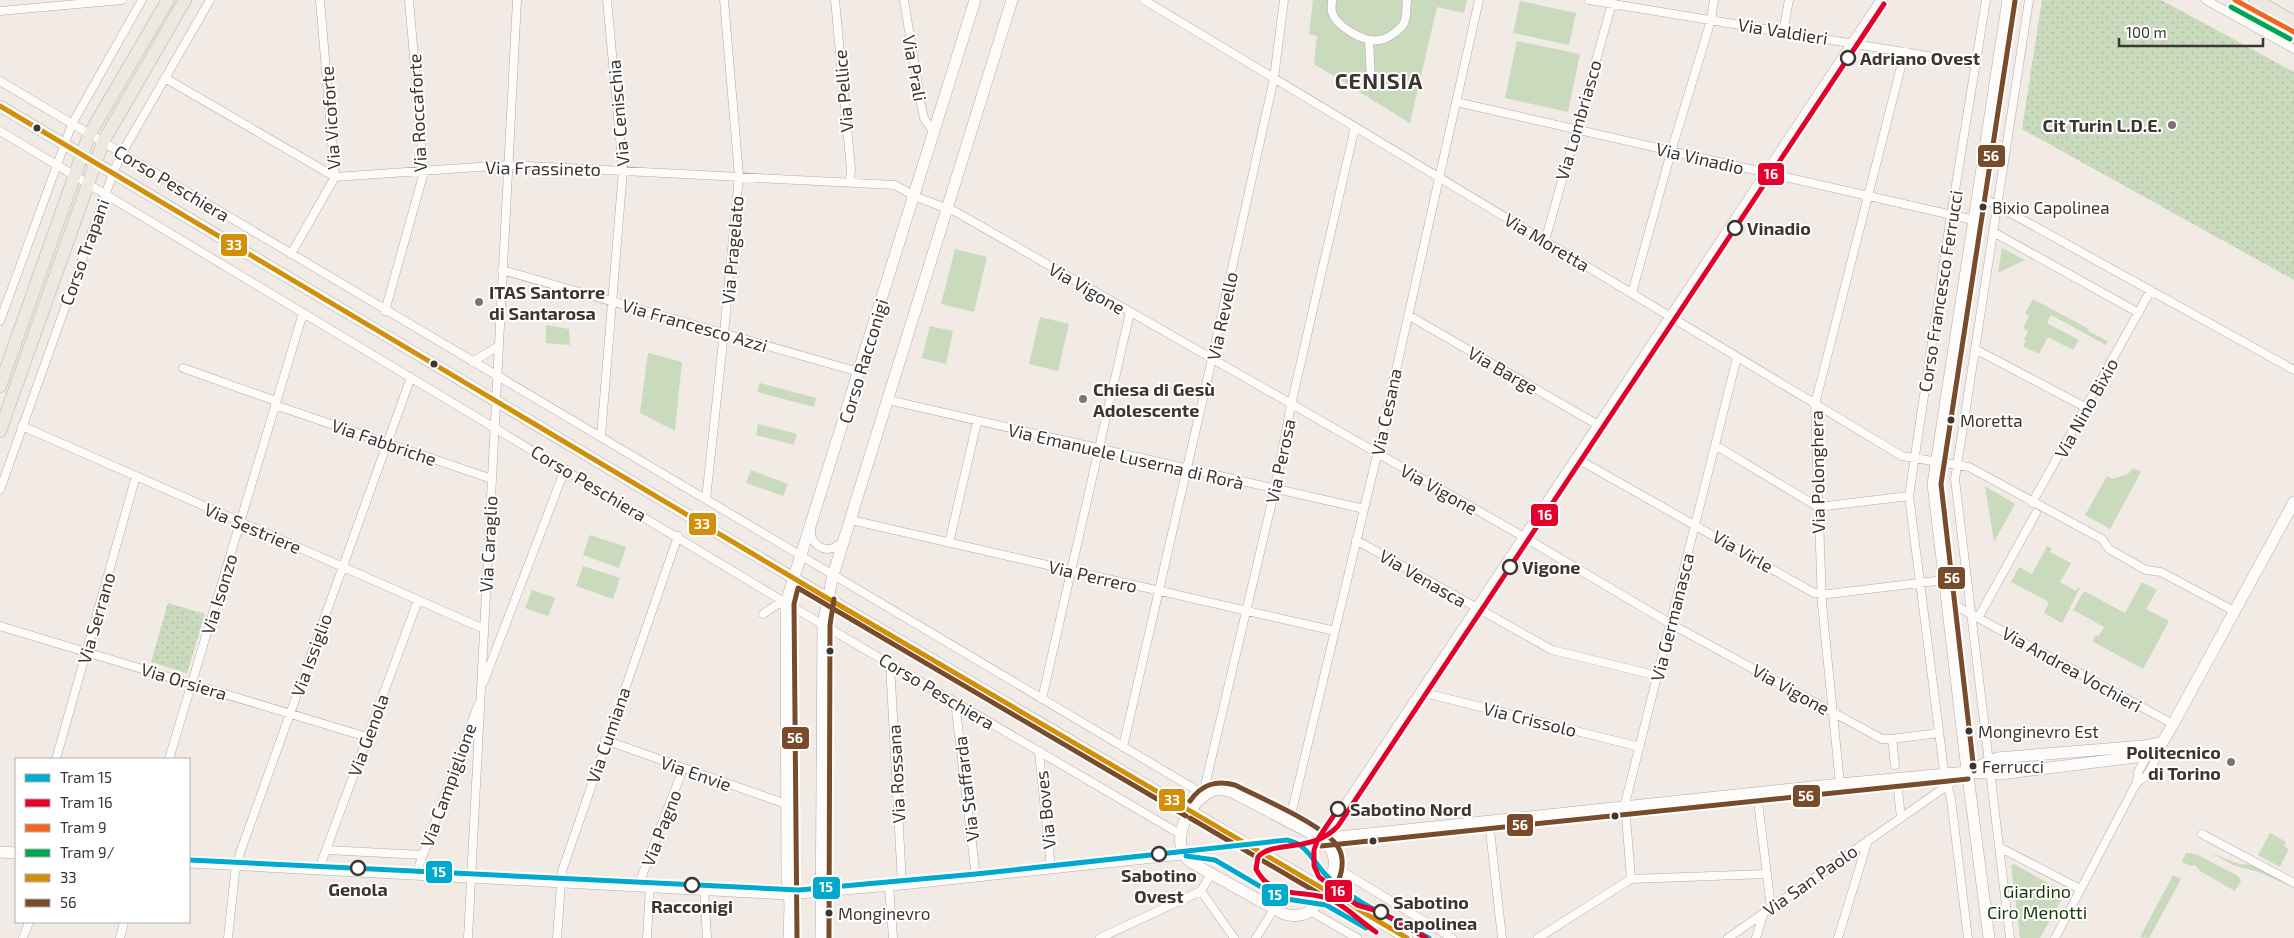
<svg xmlns="http://www.w3.org/2000/svg" width="2294" height="938" font-family="'Exo 2',sans-serif">
	<style>
		.green { fill: #c9dbbc }
		.park { fill: url(#park-dots) }
		.lines { fill: none; stroke-linecap: round; stroke-linejoin: round }
		.street-casing { stroke: #b1aba7; stroke-width: 9 }
		.secondary-casing { stroke: #b1aba7; stroke-width: 12 }
		.primary-casing { stroke: #ccc8c5; stroke-width: 14 }
		.street { stroke: #fdfcfb; stroke-width: 8 }
		.secondary { stroke: #fdfcfb; stroke-width: 11 }
		.primary { stroke: #eee8e1; stroke-width: 12 }
		.bus-1-casing { stroke: #fff; stroke-width: 9 }
		.bus-2-casing { stroke: #fff; stroke-width: 9 }
		.bus-1 { stroke: #d2900a; stroke-width: 5 }
		.bus-2 { stroke: #7a4b2a; stroke-width: 5 }
		.tram-1-casing { stroke: #fff; stroke-width: 9 }
		.tram-2-casing { stroke: #fff; stroke-width: 9 }
		.tram-3-casing { stroke: #fff; stroke-width: 9 }
		.tram-4-casing { stroke: #fff; stroke-width: 9 }
		.tram-1 { stroke: #00a9ce; stroke-width: 5 }
		.tram-2 { stroke: #e4002b; stroke-width: 5 }
		.tram-3 { stroke: #f26522; stroke-width: 5 }
		.tram-4 { stroke: #00a651; stroke-width: 5 }
		.stop-dot { fill: #fff; stroke: #3c3632; stroke-width: 2.5 }
		.poi-dot { fill: #7b7571; stroke: #fff; stroke-width: 2 }
		.bus-dot { fill: #3c3632; stroke: #fff; stroke-width: 2 }
		.labels { text-anchor: middle; dominant-baseline: central; stroke-width: 4; stroke-linejoin: round; paint-order: stroke }
		.bus-label { font-size: 17px; fill: #3c3632; stroke: #fff; text-anchor: start }
		.street-label { font-size: 18px; fill: #3c3632; stroke: #fff }
		.stop-label { font-size: 18px; font-weight: bold; fill: #3c3632; stroke: #fff; text-anchor: start }
		.poi-label { font-size: 18px; font-weight: bold; fill: #3c3632; stroke: #fff; text-anchor: end }
		.park-label { font-size: 18px; fill: #183906; stroke: #fff }
		.district-label { font-size: 22px; font-weight: bold; letter-spacing: 1px; fill: #3c3632; stroke: #fff }
		.line-badge { stroke: #fff; stroke-width: 2 }
		.badge-label { font-size: 14px; text-anchor: middle; font-weight: bold; fill: #fff }
	</style>
	<defs>
		<pattern id="park-dots" width="8" height="8" patternUnits="userSpaceOnUse" patternTransform="scale(1.25)"><rect width="8" height="8" fill="#c9dbbc"/><path d="M2 2h.1M6 6h.1" fill="none" stroke="#aebda2" stroke-width="1.8" stroke-linecap="round"/></pattern>
	</defs>
	<rect width="100%" height="100%" fill="#f1eae5"/>
	<path class="green" d="M 1313,0 L 1467,0 L 1464,13 L 1437,7 L 1410,123 L 1314,64 L 1317,36 L 1309,34 Z
		M 1520,1 L 1576,13 L 1569,45 L 1513,33 Z
		M 1517,41 L 1580,54 L 1568,112 L 1505,98 Z
		M 2002,248 L 2025,260 L 1998,273 Z
		M 955,249 L 987,257 L 974,312 L 941,304 Z
		M 2033,299 L 2089,329 L 2088,331 L 2108,341 L 2106,345 L 2051,315 L 2047,323 L 2079,340 L 2073,350 L 2048,337 L 2039,354 L 2023,346 L 2026,341 L 2024,340 L 2028,331 L 2023,328 L 2029,316 L 2025,313 Z
		M 1040,317 L 1069,324 L 1058,371 L 1029,364 Z
		M 546,325 L 569,329 L 570,345 L 546,343 Z
		M 930,326 L 953,331 L 946,364 L 922,358 Z
		M 648,353 L 682,362 L 675,431 L 640,413 Z
		M 760,383 L 816,398 L 814,407 L 757,392 Z
		M 758,424 L 797,434 L 794,445 L 756,435 Z
		M 2133,468 L 2141,472 L 2110,529 L 2085,515 L 2107,476 L 2112,479 L 2128,474 Z
		M 751,470 L 788,484 L 783,496 L 746,483 Z
		M 1985,486 L 2015,504 L 1994,542 Z
		M 590,535 L 626,547 L 619,568 L 583,555 Z
		M 2047,546 L 2052,549 L 2050,552 L 2071,563 L 2060,582 L 2076,591 L 2078,587 L 2080,588 L 2062,623 L 2044,613 L 2049,602 L 2011,582 L 2019,567 L 2032,574 Z
		M 583,566 L 620,578 L 613,599 L 576,586 Z
		M 2142,582 L 2157,590 L 2146,609 L 2169,621 L 2143,669 L 2092,641 L 2096,635 L 2099,636 L 2104,627 L 2073,610 L 2084,591 L 2125,613 Z
		M 532,590 L 555,598 L 548,616 L 525,608 Z
		M 2270,833 L 2286,842 L 2284,846 L 2289,849 L 2280,867 L 2258,855 Z
		M 2186,853 L 2196,854 L 2238,876 L 2241,881 L 2235,891 L 2200,871 L 2195,865 L 2191,866 L 2182,862 Z
		M 2211,853 L 2239,864 L 2254,865 L 2294,886 L 2294,888 L 2259,872 L 2235,866 Z
		M 2014,864 L 2065,893 L 2040,938 L 2020,938 L 2011,865 Z
		M 2173,875 L 2181,879 L 2149,938 L 2140,937 Z"/>
	<path class="park" d="M 2042,0 L 2161,0 L 2294,72 L 2294,280 L 2022,129 Z
		M 168,603 L 205,614 L 187,673 L 151,662 Z"/>
	<g class="lines">
		<defs>
			<path id="street" d="M 835,0 L 851,169 L 850,182
				M 904,0 L 921,104 L 924,118 L 934,133
				M 1144,0 L 1902,456 L 1969,467 L 2102,539 L 2109,549 L 2146,570 L 2161,572 L 2234,611
				M 1332,0 C 1332,3 1331,9 1332,12 C 1336,26 1364,43 1379,40 C 1388,39 1400,30 1404,23 C 1407,18 1406,6 1407,0
				M 1589,0 L 1976,64
				M 2206,0 L 2294,49
				M 0,11 L 122,0
				M 1783,32 L 1789,0
				M 1369,40 L 1371,80
				M 165,78 L 335,177 L 507,165 L 895,185 L 914,196 L 956,212 L 1524,537 L 1671,624 L 1882,739 L 1892,739 L 1939,733
				M 0,81 L 1203,794 L 1275,489 L 1291,405 L 1355,127
				M 1456,102 L 1974,220
				M 0,131 L 786,603 L 1180,834
				M 1978,195 L 2294,370
				M 1993,232 L 2139,313
				M 1545,241 L 1613,0
				M 291,254 L 335,177 L 320,0
				M 502,270 L 859,372
				M 1632,293 L 1671,152 L 1711,20 L 1714,0
				M 385,311 L 424,172 L 409,0
				M 1408,315 L 1598,425
				M 0,321 L 72,124 L 142,0
				M 1975,349 L 2081,405
				M 472,362 L 499,346
				M 183,368 L 276,401
				M 888,400 L 1364,509
				M 275,405 L 492,479
				M 22,426 L 484,629
				M 601,436 L 623,170 L 607,0
				M 1715,445 L 1818,507 L 1909,496
				M 1576,458 L 1814,593 L 1828,594 L 1944,580
				M 0,490 L 113,173 L 122,153 L 210,0
				M 706,499 L 725,323 L 739,176 L 724,0
				M 2032,503 L 2151,290
				M 851,520 L 1335,631
				M 811,531 L 812,539 C 821,552 832,552 843,541
				M 1356,540 L 1552,650 L 1658,676
				M 949,543 L 977,422
				M 1947,608 L 1958,607 L 2173,724
				M 763,614 L 778,604 L 786,603
				M 1978,618 L 2036,513
				M 0,626 L 367,737
				M 890,663 L 902,884
				M 484,681 L 565,469
				M 1421,692 L 1640,747
				M 1042,699 L 1130,312
				M 955,702 L 976,877
				M 1892,739 L 1895,765
				M 605,740 L 786,804
				M 1123,747 L 1212,359 L 1274,78 L 1284,0
				M 1039,751 L 1051,868
				M 56,759 L 136,476
				M 169,759 L 303,313
				M 2137,782 L 2138,772 L 2148,754
				M 1840,784 L 1822,604 L 1815,404 L 1905,51
				M 1898,790 L 1901,818
				M 1757,793 L 1771,908
				M 1489,822 L 1502,938
				M 1289,823 L 1377,455 L 1479,0
				M 2202,834 L 2294,883
				M 1999,847 L 2080,889
				M 327,850 L 423,855
				M 1335,867 L 1452,938
				M 319,869 L 418,600
				M 416,874 L 478,705
				M 1631,879 L 1625,804 L 1737,357
				M 638,886 L 683,769
				M 889,886 L 893,938
				M 704,890 L 707,938
				M 1201,891 L 1234,938
				M 1310,911 L 1357,938
				M 23,938 L 29,922
				M 120,938 L 124,922
				M 228,938 L 235,873 L 240,853 L 411,377
				M 468,938 L 517,0
				M 557,938 L 562,871 L 678,536
				M 647,938 L 650,887
				M 1100,938 L 1201,891 L 1211,874
				M 1256,938 L 1274,909
				M 1538,938 L 1631,879 L 1766,874
				M 1728,938 L 1964,774
				M 1756,938 L 1764,912
				M 1838,938 L 1868,840
				M 1968,938 L 1951,799 L 1944,771 L 1909,496 L 1951,215 L 1986,0
				M 2010,938 L 1955,479 L 2029,0
				M 2055,938 L 2137,782 C 2151,776 2154,764 2158,750"/>
			<path id="secondary" d="M 0,106 L 827,598 L 1407,938
				M 1967,772 L 1997,758 L 2144,746 L 2161,743
				M 1220,789 L 1232,792 L 1316,836 C 1343,851 1336,874 1322,896 C 1318,902 1314,909 1307,913 C 1299,917 1292,916 1284,914 L 1192,863 C 1164,844 1193,791 1220,789 Z
				M 1320,838 L 1335,822 L 1882,0
				M 1320,839 L 1840,784 L 1967,772 L 2000,774 L 2152,755 L 2158,750 L 2173,724 L 2294,502
				M 0,852 L 16,853
				M 189,862 L 788,894 L 902,884 L 1182,854
				M 789,938 L 790,904 L 787,879 L 786,603 L 975,0
				M 821,938 L 823,624 L 833,575 L 1012,0
				M 1989,938 L 1965,753 L 1933,484 L 2008,0"/>
			<path id="primary" d="M 2255,0 L 2294,22
				M 0,386 L 89,135 L 168,0
				M 0,431 L 103,142 L 185,0"/>
		</defs>
		<use href="#street" class="street-casing"/>
		<use href="#secondary" class="secondary-casing"/>
		<use href="#primary" class="primary-casing"/>
		<use href="#street" class="street"/>
		<use href="#secondary" class="secondary"/>
		<use href="#primary" class="primary"/>
		<defs>
			<path id="bus-1" d="M 0,106 L 827,598 L 1407,938"/>
			<path id="bus-2" d="M 1974,771 L 1941,484 L 2015,1
				M 1190,801 C 1202,784 1216,780 1235,785 C 1260,798 1325,825 1338,847 C 1347,862 1340,881 1331,895 L 1323,896 L 1190,818
				M 1321,846 L 1968,779
				M 797,938 L 794,604 L 798,588 L 1186,816
				M 829,938 L 830,625 L 834,599"/>
		</defs>
		<use href="#bus-1" class="bus-1-casing"/>
		<use href="#bus-2" class="bus-2-casing"/>
		<use href="#bus-1" class="bus-1"/>
		<use href="#bus-2" class="bus-2"/>
		<defs>
			<path id="tram-1" d="M 1186,856 L 1215,860 L 1280,898 L 1326,905 L 1366,928
				M 189,860 L 799,890 L 976,874 L 1287,840 C 1306,844 1312,859 1324,873 C 1349,901 1396,920 1429,938"/>
			<path id="tram-2" d="M 1338,809 L 1318,839 L 1314,850 L 1314,866 L 1319,877 L 1357,905 L 1381,912 L 1426,938
				M 1376,932 C 1361,922 1348,908 1332,900 C 1306,888 1273,902 1256,869 L 1258,857 C 1272,840 1312,854 1338,826 L 1884,4"/>
			<path id="tram-3" d="M 2235,0 L 2294,32"/>
			<path id="tram-4" d="M 2231,7 L 2290,39"/>
		</defs>
		<use href="#tram-1" class="tram-1-casing"/>
		<use href="#tram-2" class="tram-2-casing"/>
		<use href="#tram-3" class="tram-3-casing"/>
		<use href="#tram-4" class="tram-4-casing"/>
		<use href="#tram-1" class="tram-1"/>
		<use href="#tram-2" class="tram-2"/>
		<use href="#tram-3" class="tram-3"/>
		<use href="#tram-4" class="tram-4"/>
	</g>
	<g class="stop-dot">
		<circle cx="1848" cy="58" r="7"/>
		<circle cx="1735" cy="228" r="7"/>
		<circle cx="1510" cy="567" r="7"/>
		<circle cx="1338" cy="809" r="7"/>
		<circle cx="1159" cy="854" r="7"/>
		<circle cx="358" cy="868" r="7"/>
		<circle cx="692" cy="885" r="7"/>
		<circle cx="1381" cy="912" r="7"/>
	</g>
	<g class="poi-dot">
		<circle cx="2172" cy="125" r="5"/>
		<circle cx="479" cy="302" r="5"/>
		<circle cx="1083" cy="399" r="5"/>
		<circle cx="2231" cy="762" r="5"/>
	</g>
	<g class="bus-dot">
		<circle cx="37" cy="128" r="4.5"/>
		<circle cx="1983" cy="207" r="4.5"/>
		<circle cx="434" cy="364" r="4.5"/>
		<circle cx="1951" cy="420" r="4.5"/>
		<circle cx="830" cy="651" r="4.5"/>
		<circle cx="1969" cy="731" r="4.5"/>
		<circle cx="1973" cy="766" r="4.5"/>
		<circle cx="1615" cy="816" r="4.5"/>
		<circle cx="1373" cy="841" r="4.5"/>
		<circle cx="829" cy="913" r="4.5"/>
	</g>
	<g class="labels">
		<g class="bus-label">
			<text x="1992" y="207">Bixio Capolinea</text>
			<text x="1960" y="420">Moretta</text>
			<text x="1978" y="731">Monginevro Est</text>
			<text x="1982" y="766">Ferrucci</text>
			<text x="838" y="913">Monginevro</text>
		</g>
		<g class="street-label">
			<text transform="translate(1783 31) rotate(9)">Via Valdieri</text>
			<text transform="translate(915 68) rotate(80)">Via Prali</text>
			<text transform="translate(843 91) rotate(-95)">Via Pellice</text>
			<text transform="translate(417 113) rotate(-93)">Via Roccaforte</text>
			<text transform="translate(618 113) rotate(-95)">Via Cenischia</text>
			<text transform="translate(330 118) rotate(-94)">Via Vicoforte</text>
			<text transform="translate(1578 120) rotate(-74)">Via Lombriasco</text>
			<text transform="translate(1700 158) rotate(13)">Via Vinadio</text>
			<text transform="translate(543 168) rotate(1)">Via Frassineto</text>
			<text transform="translate(172 183) rotate(31)">Corso Peschiera</text>
			<text transform="translate(1547 242) rotate(31)">Via Moretta</text>
			<text transform="translate(732 250) rotate(-85)">Via Pragelato</text>
			<text transform="translate(84 252) rotate(-70)">Corso Trapani</text>
			<text transform="translate(1087 288) rotate(30)">Via Vigone</text>
			<text transform="translate(1940 291) rotate(-81)">Corso Francesco Ferrucci</text>
			<text transform="translate(1222 316) rotate(-78)">Via Revello</text>
			<text transform="translate(695 325) rotate(16)">Via Francesco Azzi</text>
			<text transform="translate(863 361) rotate(-73)">Corso Racconigi</text>
			<text transform="translate(1503 370) rotate(30)">Via Barge</text>
			<text transform="translate(2086 408) rotate(-61)">Via Nino Bixio</text>
			<text transform="translate(1386 412) rotate(-78)">Via Cesana</text>
			<text transform="translate(384 442) rotate(19)">Via Fabbriche</text>
			<text transform="translate(1126 456) rotate(13)">Via Emanuele Luserna di Rorà</text>
			<text transform="translate(1280 461) rotate(-78)">Via Perosa</text>
			<text transform="translate(1817 472) rotate(-91)">Via Polonghera</text>
			<text transform="translate(589 483) rotate(31)">Corso Peschiera</text>
			<text transform="translate(1439 489) rotate(29)">Via Vigone</text>
			<text transform="translate(253 528) rotate(23)">Via Sestriere</text>
			<text transform="translate(488 544) rotate(-87)">Via Caraglio</text>
			<text transform="translate(1743 551) rotate(30)">Via Virle</text>
			<text transform="translate(1093 576) rotate(13)">Via Perrero</text>
			<text transform="translate(1423 578) rotate(30)">Via Venasca</text>
			<text transform="translate(219 594) rotate(-73)">Via Isonzo</text>
			<text transform="translate(1672 617) rotate(-76)">Via Germanasca</text>
			<text transform="translate(96 618) rotate(-74)">Via Serrano</text>
			<text transform="translate(311 655) rotate(-70)">Via Issiglio</text>
			<text transform="translate(2072 669) rotate(29)">Via Andrea Vochieri</text>
			<text transform="translate(184 681) rotate(17)">Via Orsiera</text>
			<text transform="translate(1791 689) rotate(29)">Via Vigone</text>
			<text transform="translate(937 691) rotate(31)">Corso Peschiera</text>
			<text transform="translate(1530 719) rotate(14)">Via Crissolo</text>
			<text transform="translate(368 735) rotate(-70)">Via Genola</text>
			<text transform="translate(608 735) rotate(-71)">Via Cumiana</text>
			<text transform="translate(696 773) rotate(19)">Via Envie</text>
			<text transform="translate(896 774) rotate(-93)">Via Rossana</text>
			<text transform="translate(448 785) rotate(-70)">Via Campiglione</text>
			<text transform="translate(966 789) rotate(-97)">Via Staffarda</text>
			<text transform="translate(1045 810) rotate(-96)">Via Boves</text>
			<text transform="translate(661 828) rotate(-69)">Via Pagno</text>
			<text transform="translate(1810 880) rotate(-35)">Via San Paolo</text>
		</g>
		<g class="stop-label">
			<text x="1860" y="58">Adriano Ovest</text>
			<text x="1747" y="228">Vinadio</text>
			<text x="1522" y="567">Vigone</text>
			<text x="1350" y="809">Sabotino Nord</text>
			<text x="1159" y="875" text-anchor="middle">Sabotino<tspan x="1159" dy="21">Ovest</tspan></text>
			<text x="358" y="889" text-anchor="middle">Genola</text>
			<text x="1393" y="902">Sabotino<tspan x="1393" dy="21">Capolinea</tspan></text>
			<text x="692" y="906" text-anchor="middle">Racconigi</text>
		</g>
		<g class="poi-label">
			<text x="2162" y="125">Cit Turin L.D.E.</text>
			<text x="489" y="292" text-anchor="start">ITAS Santorre<tspan x="489" dy="21">di Santarosa</tspan></text>
			<text x="1093" y="389" text-anchor="start">Chiesa di Gesù<tspan x="1093" dy="21">Adolescente</tspan></text>
			<text x="2221" y="752">Politecnico<tspan x="2221" dy="21">di Torino</tspan></text>
		</g>
		<g class="park-label">
			<text x="2037" y="891">Giardino<tspan x="2037" dy="21">Ciro Menotti</tspan></text>
		</g>
		<g class="district-label">
			<text x="1379" y="80">CENISIA</text>
		</g>
	</g>
	<g class="line-badge">
		<rect x="1977" y="144" width="29" height="24" rx="5" fill="#7a4b2a"/>
		<rect x="1757" y="162" width="28" height="24" rx="5" fill="#e4002b"/>
		<rect x="220" y="233" width="28" height="24" rx="5" fill="#d2900a"/>
		<rect x="1530" y="503" width="29" height="24" rx="5" fill="#e4002b"/>
		<rect x="688" y="512" width="29" height="24" rx="5" fill="#d2900a"/>
		<rect x="1937" y="566" width="29" height="24" rx="5" fill="#7a4b2a"/>
		<rect x="781" y="726" width="29" height="24" rx="5" fill="#7a4b2a"/>
		<rect x="1792" y="784" width="29" height="24" rx="5" fill="#7a4b2a"/>
		<rect x="1158" y="788" width="28" height="24" rx="5" fill="#d2900a"/>
		<rect x="1506" y="813" width="28" height="24" rx="5" fill="#7a4b2a"/>
		<rect x="425" y="860" width="28" height="24" rx="5" fill="#00a9ce"/>
		<rect x="812" y="876" width="29" height="24" rx="5" fill="#00a9ce"/>
		<rect x="1324" y="879" width="29" height="24" rx="5" fill="#e4002b"/>
		<rect x="1261" y="883" width="28" height="24" rx="5" fill="#00a9ce"/>
	</g>
	<g class="badge-label">
		<text x="1991" y="161">56</text>
		<text x="1771" y="179">16</text>
		<text x="234" y="250">33</text>
		<text x="1545" y="520">16</text>
		<text x="702" y="529">33</text>
		<text x="1952" y="583">56</text>
		<text x="795" y="743">56</text>
		<text x="1806" y="801">56</text>
		<text x="1172" y="805">33</text>
		<text x="1520" y="830">56</text>
		<text x="439" y="877">15</text>
		<text x="826" y="892">15</text>
		<text x="1338" y="896">16</text>
		<text x="1275" y="900">15</text>
	</g>
	<rect x="15" y="758" width="175" height="165" fill="#ffffff" stroke="#b1afad"/>
	<rect x="25" y="774" width="25" height="8" fill="#00a9ce" stroke="#b1afad"/>
	<text x="60" y="783" font-size="15" fill="#3c3632">Tram 15</text>
	<rect x="25" y="799" width="25" height="8" fill="#e4002b" stroke="#b1afad"/>
	<text x="60" y="808" font-size="15" fill="#3c3632">Tram 16</text>
	<rect x="25" y="824" width="25" height="8" fill="#f26522" stroke="#b1afad"/>
	<text x="60" y="833" font-size="15" fill="#3c3632">Tram 9</text>
	<rect x="25" y="849" width="25" height="8" fill="#00a651" stroke="#b1afad"/>
	<text x="60" y="858" font-size="15" fill="#3c3632">Tram 9/</text>
	<rect x="25" y="874" width="25" height="8" fill="#d2900a" stroke="#b1afad"/>
	<text x="60" y="883" font-size="15" fill="#3c3632">33</text>
	<rect x="25" y="899" width="25" height="8" fill="#7a4b2a" stroke="#b1afad"/>
	<text x="60" y="908" font-size="15" fill="#3c3632">56</text>
	<path d="M2119 38v8h144v-8" fill="none" stroke="#3c3632" stroke-width="2.5"/>
	<text x="2126" y="38" font-size="15" fill="#3c3632" stroke="#ffffff" stroke-width="4" paint-order="stroke">100 m</text>
</svg>
